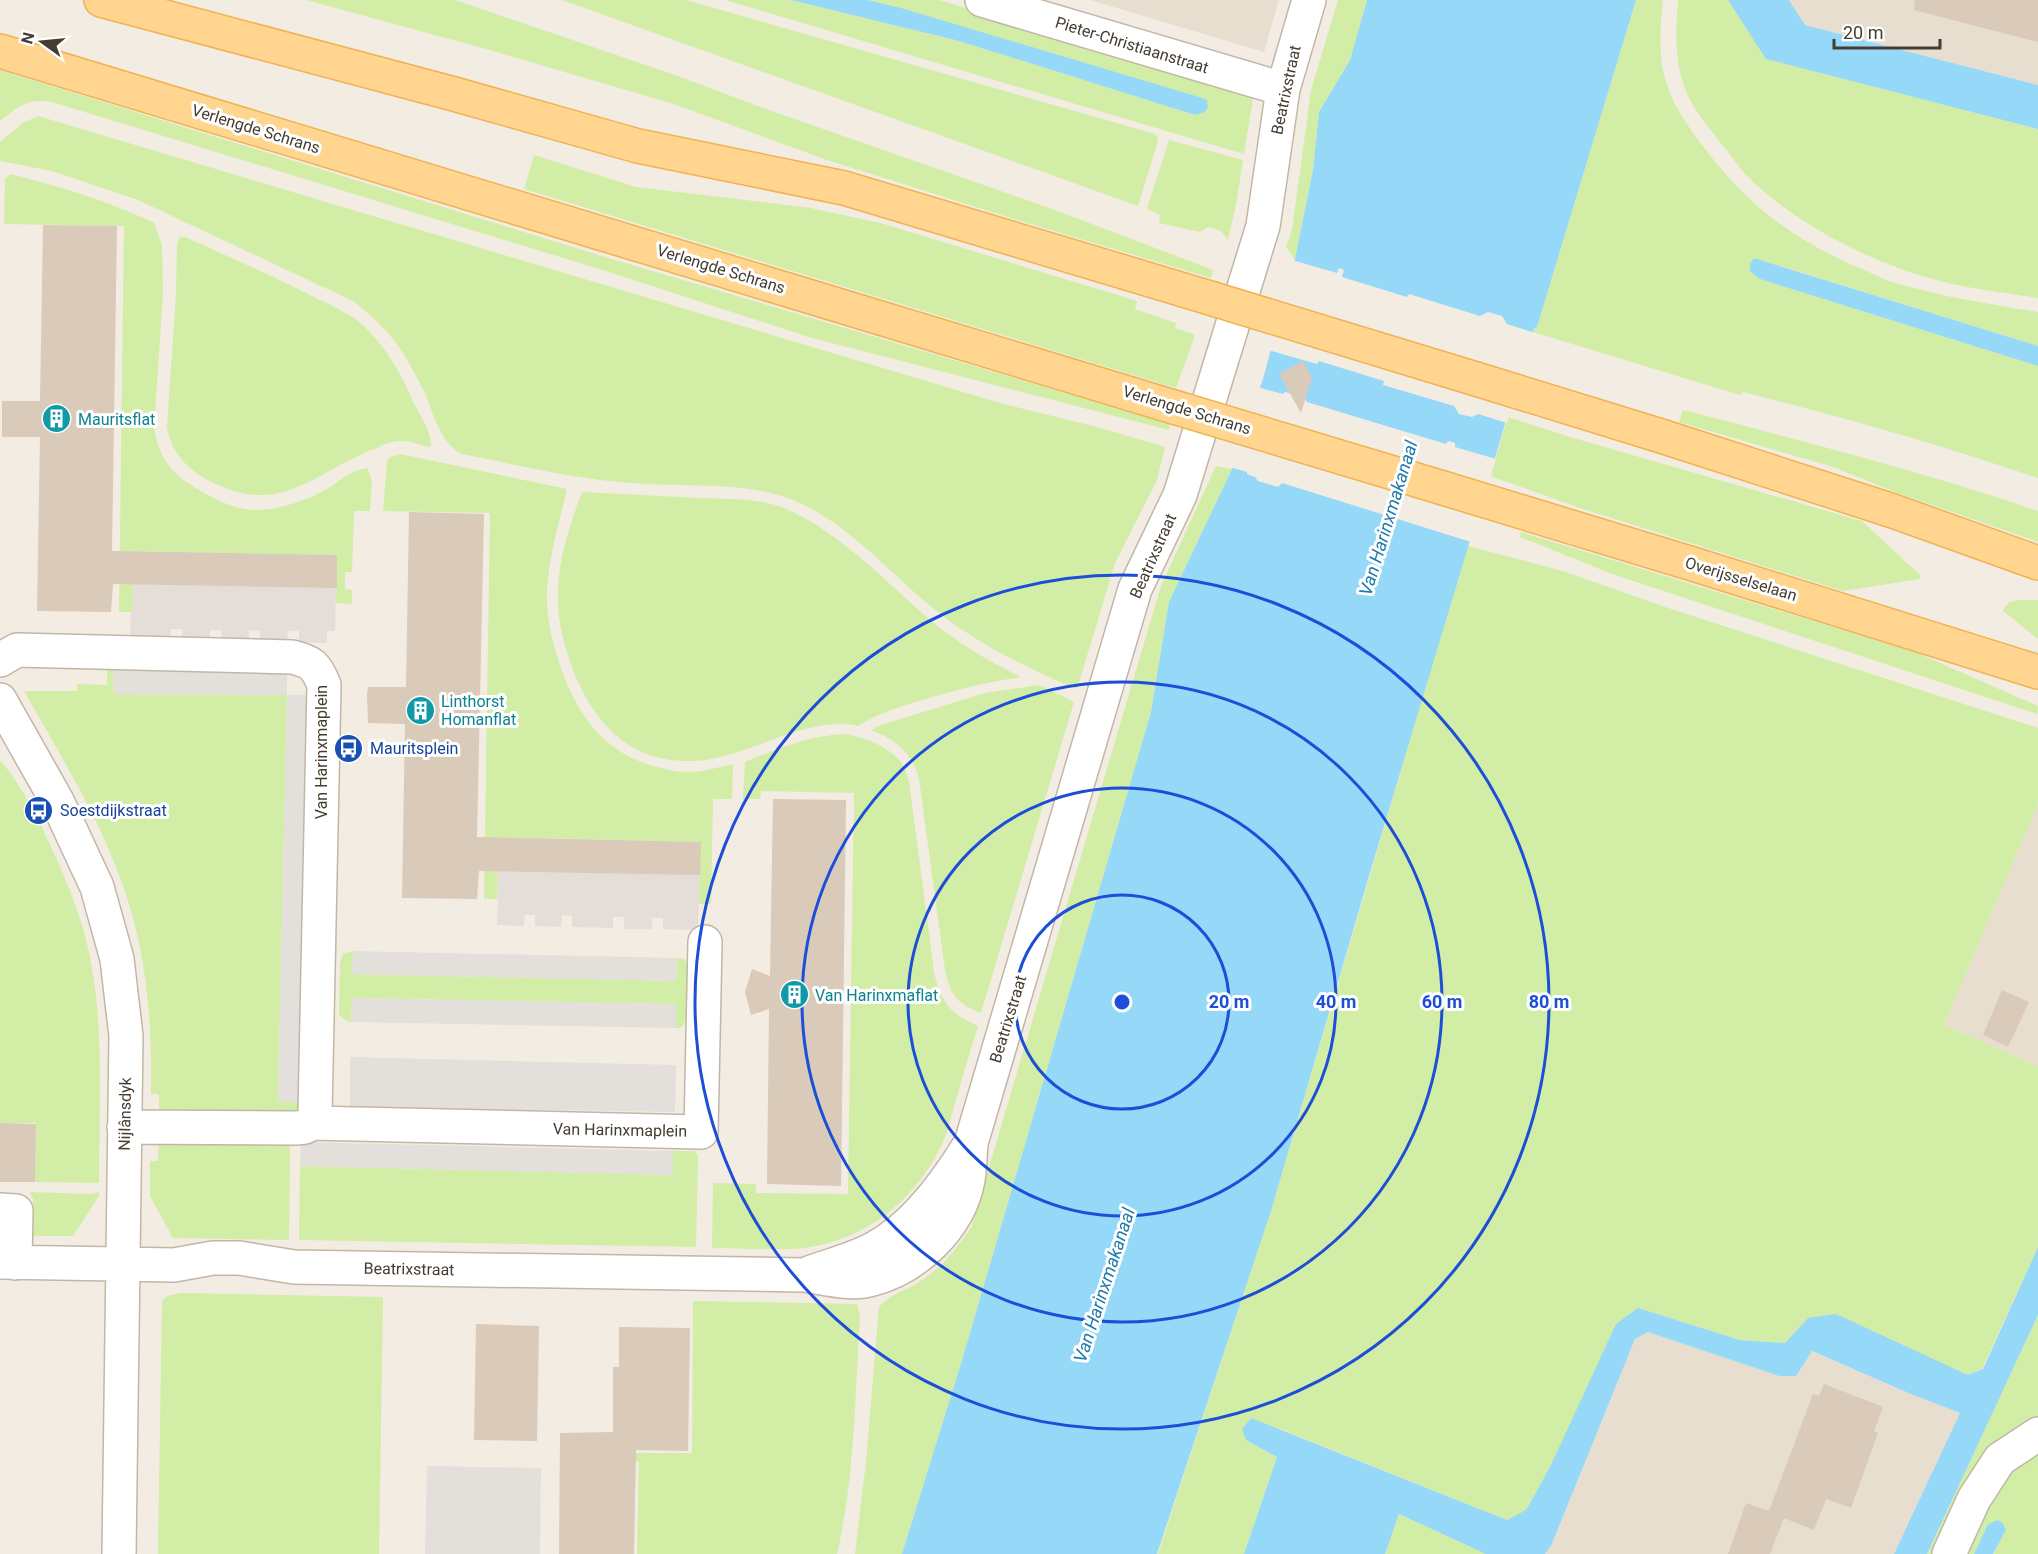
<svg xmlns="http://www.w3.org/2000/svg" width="2038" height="1554" font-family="Roboto,sans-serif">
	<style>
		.residential { fill: #e8decf }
		.industrial { fill: #e5ddd7 }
		.green { fill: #d2eda5 }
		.parking { fill: #e3dfdb }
		.water { fill: #96d8f8 }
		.pier { fill: #f3ece2 }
		.building { fill: #d9cab9 }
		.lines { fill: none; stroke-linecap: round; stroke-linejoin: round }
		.minor-casing { stroke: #c2b6a7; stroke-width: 36 }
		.major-casing { stroke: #f0b353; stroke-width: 36 }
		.minor { stroke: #fff; stroke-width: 33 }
		.major { stroke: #ffd58f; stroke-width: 33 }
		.major-bridge-casing { stroke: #f0b353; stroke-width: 36; stroke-linecap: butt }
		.major-bridge { stroke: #ffd58f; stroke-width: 33 }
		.ring { fill: none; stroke: #1d4ed8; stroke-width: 3 }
		.labels { text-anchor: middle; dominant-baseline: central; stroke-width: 6; stroke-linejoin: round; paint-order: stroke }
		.street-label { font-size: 16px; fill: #453c32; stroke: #fff }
		.culture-label { font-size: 16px; fill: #0d838f; stroke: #fff; text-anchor: start }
		.transit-label { font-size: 16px; fill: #164399; stroke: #fff; text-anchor: start }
		.water-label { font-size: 18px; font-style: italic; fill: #1e7baa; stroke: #fff }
		.centre { fill: #1d4ed8; stroke: #fff; stroke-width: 3 }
		.ring-label { font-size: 18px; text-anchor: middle; font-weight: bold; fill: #1d4ed8; stroke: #fff; stroke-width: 6; stroke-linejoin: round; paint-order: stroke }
	</style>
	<rect width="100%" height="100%" fill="#f3ece2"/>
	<path class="residential" d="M 1090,0 L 1279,0 L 1264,52 Z
		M 1789,0 L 2038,0 L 2038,85 L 1805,25 Z
		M 2038,804 L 2038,1066 L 1944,1025 Z
		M 1648,1332 L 1779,1376 L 1796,1376 L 1811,1351 L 1913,1395 L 1960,1413 L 1894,1554 L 1545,1554 L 1551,1546 L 1635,1339 Z"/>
	<path class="industrial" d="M 133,551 L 337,555 L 335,631 L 327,631 L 327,643 L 299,642 L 299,631 L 288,631 L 287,642 L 260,641 L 260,631 L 249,630 L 249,641 L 222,641 L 221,630 L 210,630 L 210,641 L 182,640 L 182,629 L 171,629 L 171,640 L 130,639 Z
		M 499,837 L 700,842 L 698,930 L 663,929 L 663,918 L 652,918 L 652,929 L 624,929 L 624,917 L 613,917 L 613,928 L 572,927 L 572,916 L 562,915 L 561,927 L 535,926 L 535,915 L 525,915 L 524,926 L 497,925 Z"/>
	<path class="green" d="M 306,0 L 455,0 L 675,75 L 763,108 L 1055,210 L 1213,270 L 1211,278 L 1017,220 L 827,160 L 674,104 L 486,49 Z
		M 562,0 L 686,0 L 1155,134 L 1158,138 L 1157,144 L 1138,206 Z
		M 725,0 L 791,0 L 959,41 L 1195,115 L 1207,100 L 868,0 L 939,0 L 1241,91 L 1253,98 L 1244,154 Z
		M 1338,0 L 1367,0 L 1350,60 L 1319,112 L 1313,170 L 1295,259 L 1286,247 L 1292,230 L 1311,90 Z
		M 1636,0 L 1663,0 C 1660,27 1658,56 1666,82 C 1672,103 1686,123 1699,141 C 1745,203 1787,236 1857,267 C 1870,272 1882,279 1895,283 C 1942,297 1990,304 2038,312 L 2038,346 L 1765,261 L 1760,279 L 2038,366 L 2038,478 C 1941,445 1843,417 1743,392 L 1740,395 L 1533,332 L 1534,327 L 1537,327 Z
		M 1678,0 L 1728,0 L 1767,59 L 2038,129 L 2038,298 C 2013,294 1987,291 1962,286 C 1889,272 1798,228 1746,175 C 1738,166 1731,155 1723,146 C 1714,134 1704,122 1696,110 C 1674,77 1675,38 1678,0 Z
		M 0,70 L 605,257 L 1170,424 L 1169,430 L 812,338 L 606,271 L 52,102 C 27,98 19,106 0,121 Z
		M 38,116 L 1000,403 L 1101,428 L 1165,447 L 1157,480 L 1115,563 L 1077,689 C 1027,668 981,646 938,612 C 888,573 844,516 782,496 C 738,482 679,487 632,483 C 575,479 518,465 462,454 C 438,442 433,409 422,387 C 414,373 406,356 396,343 C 384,327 369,313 353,301 L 138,200 L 52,171 L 0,161 L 0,142 L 23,123 Z
		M 1169,140 L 1243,160 L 1236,205 L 1228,240 L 1221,231 L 1208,227 L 1200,232 L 1159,223 L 1160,215 L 1147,209 Z
		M 534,155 L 636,187 L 811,208 L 884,224 L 1137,301 L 1135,309 L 1176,323 L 1175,328 L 1195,335 L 1176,388 L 524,189 Z
		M 10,174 C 59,186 108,201 154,223 L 162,245 L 163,293 L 154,428 C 159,459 173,476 201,491 C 217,500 237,511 257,510 C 279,510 307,500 327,489 C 339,481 353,470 367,468 C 375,480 370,497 370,511 L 354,511 L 352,572 L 345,572 L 345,589 L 352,590 L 352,604 L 336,603 L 337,555 L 133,551 L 132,612 L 119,612 L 124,226 L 4,224 L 5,179 Z
		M 180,237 L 185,237 C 227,256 269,274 310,295 C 326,303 343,310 358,321 C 383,342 402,374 414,404 C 420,415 432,433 431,446 L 428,447 C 420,445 411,441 402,441 C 391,440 381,446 371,450 C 308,477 278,518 206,479 C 185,467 171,451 167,427 L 176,294 L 177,244 Z
		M 1683,410 C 1802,441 1921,471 2038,511 L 2038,542 L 1895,492 L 1833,467 L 1679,422 Z
		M 1508,417 L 1570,437 L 1862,521 L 1921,576 L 1920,579 L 1843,591 L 1583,509 L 1490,476 Z
		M 400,454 L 567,489 C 559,523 549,556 547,591 C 546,619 553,646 562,671 C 580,719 605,753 657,767 C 668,770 681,773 693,772 C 706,771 720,767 733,764 L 732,799 L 713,799 L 711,904 L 699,904 L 700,842 L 499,837 L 497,899 L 484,899 L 490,513 L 383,511 L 387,462 L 389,458 Z
		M 1216,466 L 1232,469 L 1169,602 L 1151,712 L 963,1357 L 902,1554 L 855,1554 L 866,1462 L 879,1307 C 890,1294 905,1291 919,1282 C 941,1269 956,1249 971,1228 L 1161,586 Z
		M 582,492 C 621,494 661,496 700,498 C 726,499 756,498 781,507 C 839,530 882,579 929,619 C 957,642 989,662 1021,677 C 987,682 955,690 922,700 C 900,707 878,713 858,726 C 802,714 746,761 690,761 C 629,762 594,723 573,670 C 564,645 557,620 558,594 C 558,559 570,525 582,492 Z
		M 1521,532 L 1915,652 L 2038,706 L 2037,714 L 1612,574 L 1520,537 Z
		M 1467,546 L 1563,571 L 1665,607 L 2038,728 L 2038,804 L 1944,1025 L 2038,1066 L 2038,1247 L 1982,1369 L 1968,1375 L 1929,1358 L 1808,1318 L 1785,1343 L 1740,1340 L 1638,1308 L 1526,1510 L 1507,1520 L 1278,1428 L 1246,1440 L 1277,1457 L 1244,1554 L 1158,1554 L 1271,1211 Z
		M 2038,600 L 2038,639 L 2003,611 C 2007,597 2025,600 2038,600 Z
		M 107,666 L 113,668 L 114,694 L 287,695 L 278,1100 L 300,1102 L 302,1103 L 298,1113 L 159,1112 L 159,1094 L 151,1094 C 152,1029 148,966 129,904 C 106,828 63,760 24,691 L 77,691 L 77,684 L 107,685 Z
		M 1039,685 L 1074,702 L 981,1013 C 956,1003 951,996 945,970 L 919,779 C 911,751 897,741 871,730 L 881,725 L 985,693 Z
		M 846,734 C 866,738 894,748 904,767 C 906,771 907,777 909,781 L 934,972 C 941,1002 949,1013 978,1026 C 970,1051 963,1075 956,1100 C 951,1116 948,1133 940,1148 C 913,1202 864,1241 803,1248 C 773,1251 742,1248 712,1248 L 713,1183 L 756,1184 L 756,1193 L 848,1194 L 854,793 L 761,791 L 760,799 L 743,799 L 745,762 C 777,749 810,735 846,734 Z
		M 0,760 C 21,785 38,817 51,847 C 69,886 85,925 92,968 C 104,1039 99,1111 99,1183 L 35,1182 L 36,1123 L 0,1123 Z
		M 353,951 L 353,974 L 676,981 L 677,958 L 684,959 L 688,966 L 687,1020 L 680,1028 L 676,1028 L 675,1004 L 352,998 L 351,1022 L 347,1021 L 339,1015 L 340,963 L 343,954 Z
		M 159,1140 L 290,1142 L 289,1240 L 173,1238 L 150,1196 L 150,1161 L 158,1161 Z
		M 673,1151 L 695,1151 L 698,1156 L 696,1247 L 299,1240 L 300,1166 L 672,1175 Z
		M 30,1192 L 92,1194 L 99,1192 L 99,1196 L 73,1236 L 33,1236 L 33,1199 Z
		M 181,1293 L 383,1297 L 379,1554 L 158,1554 L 162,1301 L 167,1296 Z
		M 693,1301 L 857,1304 L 860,1315 C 855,1395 855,1476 837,1554 L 637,1554 L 639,1462 L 631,1462 L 631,1453 L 692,1453 Z
		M 2038,1315 L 2038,1418 L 1936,1554 L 1927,1554 Z
		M 2038,1448 L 2038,1554 L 1993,1554 L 2006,1530 L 1988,1524 L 1974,1554 L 1960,1554 L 2007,1471 Z
		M 1399,1514 L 1486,1554 L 1385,1554 Z"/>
	<path class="parking" d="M 113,668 L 287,672 L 287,695 L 309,695 L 300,1102 L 278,1101 L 287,695 L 114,694 Z
		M 353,951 L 677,958 L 676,981 L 352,974 Z
		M 352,998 L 676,1004 L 676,1028 L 351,1022 Z
		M 350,1057 L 676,1065 L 675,1112 L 350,1107 Z
		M 301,1142 L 673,1151 L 673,1175 L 300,1166 Z
		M 427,1466 L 541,1468 L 540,1554 L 425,1554 Z"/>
	<path class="water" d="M 791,0 L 868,0 L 901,8 L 1199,97 L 1207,100 L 1208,107 L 1205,112 L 1195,115 L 959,41 Z
		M 1367,0 L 1636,0 L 1537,327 L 1534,328 L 1369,876 L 1271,1211 L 1157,1554 L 902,1554 L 963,1357 L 1151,712 L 1169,602 L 1232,469 L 1263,379 L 1295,259 L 1313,170 L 1319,112 L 1350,60 Z
		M 1728,0 L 1789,0 L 1805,25 L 2038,85 L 2038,129 L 1766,59 Z
		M 1754,258 L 2038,346 L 2038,366 L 1760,279 L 1750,271 L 1750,264 Z
		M 2038,1247 L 2038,1315 L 1927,1554 L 1894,1554 L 1960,1413 L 1913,1395 L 1812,1351 L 1796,1376 L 1779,1376 L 1648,1332 L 1635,1339 L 1551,1546 L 1545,1554 L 1486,1554 L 1399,1514 L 1385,1554 L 1244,1554 L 1277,1457 L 1246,1440 L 1242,1429 L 1251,1418 L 1507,1520 L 1526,1510 L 1550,1467 L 1616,1324 L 1638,1308 L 1740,1340 L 1785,1343 L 1808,1318 L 1836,1314 L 1968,1375 L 1983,1369 Z
		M 1998,1520 L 2003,1523 L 2006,1530 L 1993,1554 L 1974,1554 L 1988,1524 Z"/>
	<path class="pier" d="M 1292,260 L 1337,273 L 1339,268 L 1344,270 L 1342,277 L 1407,297 L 1409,294 L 1480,316 L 1488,312 L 1502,316 L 1507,324 L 1535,333 L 1507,423 L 1478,414 L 1472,417 L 1459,414 L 1454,406 L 1383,385 L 1384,381 L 1319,361 L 1317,364 L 1268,350 Z
		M 1257,387 L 1283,394 L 1285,392 L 1304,397 L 1307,402 L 1446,444 L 1448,441 L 1455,443 L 1455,447 L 1496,459 L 1471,542 L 1282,483 L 1278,487 L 1258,481 L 1255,477 L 1247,474 L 1247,472 L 1230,467 Z"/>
	<path class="building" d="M 1915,0 L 2038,0 L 2038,42 L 1914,10 Z
		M 43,225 L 117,226 L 112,551 L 337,555 L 337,588 L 113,584 L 111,612 L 37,611 L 40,437 L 2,437 L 2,401 L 40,401 Z
		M 1303,361 L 1312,378 L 1301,413 L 1279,374 Z
		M 409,512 L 484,514 L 477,837 L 701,842 L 700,875 L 479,871 L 477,899 L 402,898 L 405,724 L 368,723 L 367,694 L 368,687 L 406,687 Z
		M 773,799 L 846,800 L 841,1186 L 767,1184 L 769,1009 L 751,1015 L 745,992 L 752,969 L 770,976 Z
		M 2002,990 L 2029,1002 L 2008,1047 L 1983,1035 Z
		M 0,1123 L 36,1124 L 35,1182 L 0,1182 Z
		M 476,1324 L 539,1326 L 537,1441 L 474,1440 Z
		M 619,1327 L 690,1328 L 688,1451 L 636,1450 L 634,1554 L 559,1554 L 560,1433 L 613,1432 L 613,1367 L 619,1367 Z
		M 1824,1384 L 1883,1407 L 1874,1431 L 1878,1433 L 1851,1508 L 1826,1499 L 1814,1530 L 1784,1518 L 1770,1554 L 1728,1554 L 1746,1503 L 1769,1511 L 1813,1394 L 1819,1396 Z"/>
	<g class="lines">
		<defs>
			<path id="minor" d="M 982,0 L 1283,89
				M 0,660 L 17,650 L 292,657 C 312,662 316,665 324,685 L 315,1114 L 312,1123
				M 0,700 L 57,801 L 97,887 L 117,959 L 126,1036 L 119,1554
				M 124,1127 L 296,1128 L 305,1127 L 312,1123 L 701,1132 L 705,942
				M 0,1210 L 16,1211 L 15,1263
				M 0,1262 L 174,1265 L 213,1258 L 239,1258 L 294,1267 L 804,1275 C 825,1278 849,1285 869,1280 C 915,1269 959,1228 968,1180 C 970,1168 970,1155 971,1143 L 1135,589 L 1180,495 L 1263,226 L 1283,89 L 1309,0
				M 809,1273 C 831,1265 855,1259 875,1248 C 914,1227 944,1186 967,1149
				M 1949,1554 L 1974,1499 L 2000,1459 L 2038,1434"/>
			<path id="major" d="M 101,0 L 454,94 L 638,146 L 844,188 L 1210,298
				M 0,51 L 1177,408
				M 1476,379 L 1658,435 L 1893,511 L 2038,563
				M 1443,488 L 1696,565 L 2038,672"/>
		</defs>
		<use href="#minor" class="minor-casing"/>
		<use href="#major" class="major-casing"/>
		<use href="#minor" class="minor"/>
		<use href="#major" class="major"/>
		<defs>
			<path id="major-bridge" d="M 1210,298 L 1476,379
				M 1177,408 L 1443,488"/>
		</defs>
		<use href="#major-bridge" class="major-bridge-casing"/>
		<use href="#major-bridge" class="major-bridge"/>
	</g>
	<g class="ring">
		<circle cx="1122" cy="1002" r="107"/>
		<circle cx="1122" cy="1002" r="214"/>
		<circle cx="1122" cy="1002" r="320"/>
		<circle cx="1122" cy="1002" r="427"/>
	</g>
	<defs>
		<symbol id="building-disc" viewBox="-11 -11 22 22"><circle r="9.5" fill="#0f9aa8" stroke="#fff"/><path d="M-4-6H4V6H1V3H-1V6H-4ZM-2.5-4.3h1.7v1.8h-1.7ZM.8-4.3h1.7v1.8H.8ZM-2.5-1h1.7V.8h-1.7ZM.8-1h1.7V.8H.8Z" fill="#fff"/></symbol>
		<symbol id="bus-disc" viewBox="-11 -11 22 22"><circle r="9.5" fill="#1a4fb4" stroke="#fff"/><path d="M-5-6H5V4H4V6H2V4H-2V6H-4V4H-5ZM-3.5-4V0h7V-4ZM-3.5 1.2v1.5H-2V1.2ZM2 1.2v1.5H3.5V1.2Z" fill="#fff"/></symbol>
	</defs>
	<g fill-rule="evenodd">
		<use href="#building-disc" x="40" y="402" width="33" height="33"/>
		<use href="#building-disc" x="404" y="694" width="33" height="33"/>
		<use href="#bus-disc" x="332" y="732" width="33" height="33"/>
		<use href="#bus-disc" x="22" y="794" width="33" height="33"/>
		<use href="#building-disc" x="778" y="978" width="33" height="33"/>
	</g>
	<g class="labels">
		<g class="street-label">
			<text transform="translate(1132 45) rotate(17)">Pieter-Christiaanstraat</text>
			<text transform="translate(1286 90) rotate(-78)">Beatrixstraat</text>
			<text transform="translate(256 129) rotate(17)">Verlengde Schrans</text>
			<text transform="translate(721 269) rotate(17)">Verlengde Schrans</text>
			<text transform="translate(1187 410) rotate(17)">Verlengde Schrans</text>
			<text transform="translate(1153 556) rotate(-66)">Beatrixstraat</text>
			<text transform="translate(1741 579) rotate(17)">Overijsselselaan</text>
			<text transform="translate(321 752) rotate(-90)">Van Harinxmaplein</text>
			<text transform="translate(1008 1019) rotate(-73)">Beatrixstraat</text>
			<text transform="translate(125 1114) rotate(-89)">Nijlânsdyk</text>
			<text transform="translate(620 1130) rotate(1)">Van Harinxmaplein</text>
			<text transform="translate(409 1269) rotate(1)">Beatrixstraat</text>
		</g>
		<g class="culture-label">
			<text x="78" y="419">Mauritsflat</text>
			<text x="441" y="701">Linthorst<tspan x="441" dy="18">Homanflat</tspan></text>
			<text x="815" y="995">Van Harinxmaflat</text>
		</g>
		<g class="transit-label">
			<text x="370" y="748">Mauritsplein</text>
			<text x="60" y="810">Soestdijkstraat</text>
		</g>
		<g class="water-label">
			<text transform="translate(1388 518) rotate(-73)">Van Harinxmakanaal</text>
			<text transform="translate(1104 1285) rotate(-72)">Van Harinxmakanaal</text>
		</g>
	</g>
	<circle cx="1122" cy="1002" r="9" class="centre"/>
	<g class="ring-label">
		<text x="1229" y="1008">20 m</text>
		<text x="1336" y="1008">40 m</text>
		<text x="1442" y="1008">60 m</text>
		<text x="1549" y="1008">80 m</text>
	</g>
	<g transform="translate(42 42) rotate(285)" stroke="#ffffff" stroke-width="4.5" paint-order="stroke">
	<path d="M0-4.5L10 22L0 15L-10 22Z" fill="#453c32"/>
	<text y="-9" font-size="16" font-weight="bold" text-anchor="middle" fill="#453c32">N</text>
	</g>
	<path d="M1834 39v9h106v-9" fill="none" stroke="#453c32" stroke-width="3"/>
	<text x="1843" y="39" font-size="18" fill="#453c32" stroke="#ffffff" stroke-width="4.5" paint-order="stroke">20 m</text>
</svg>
